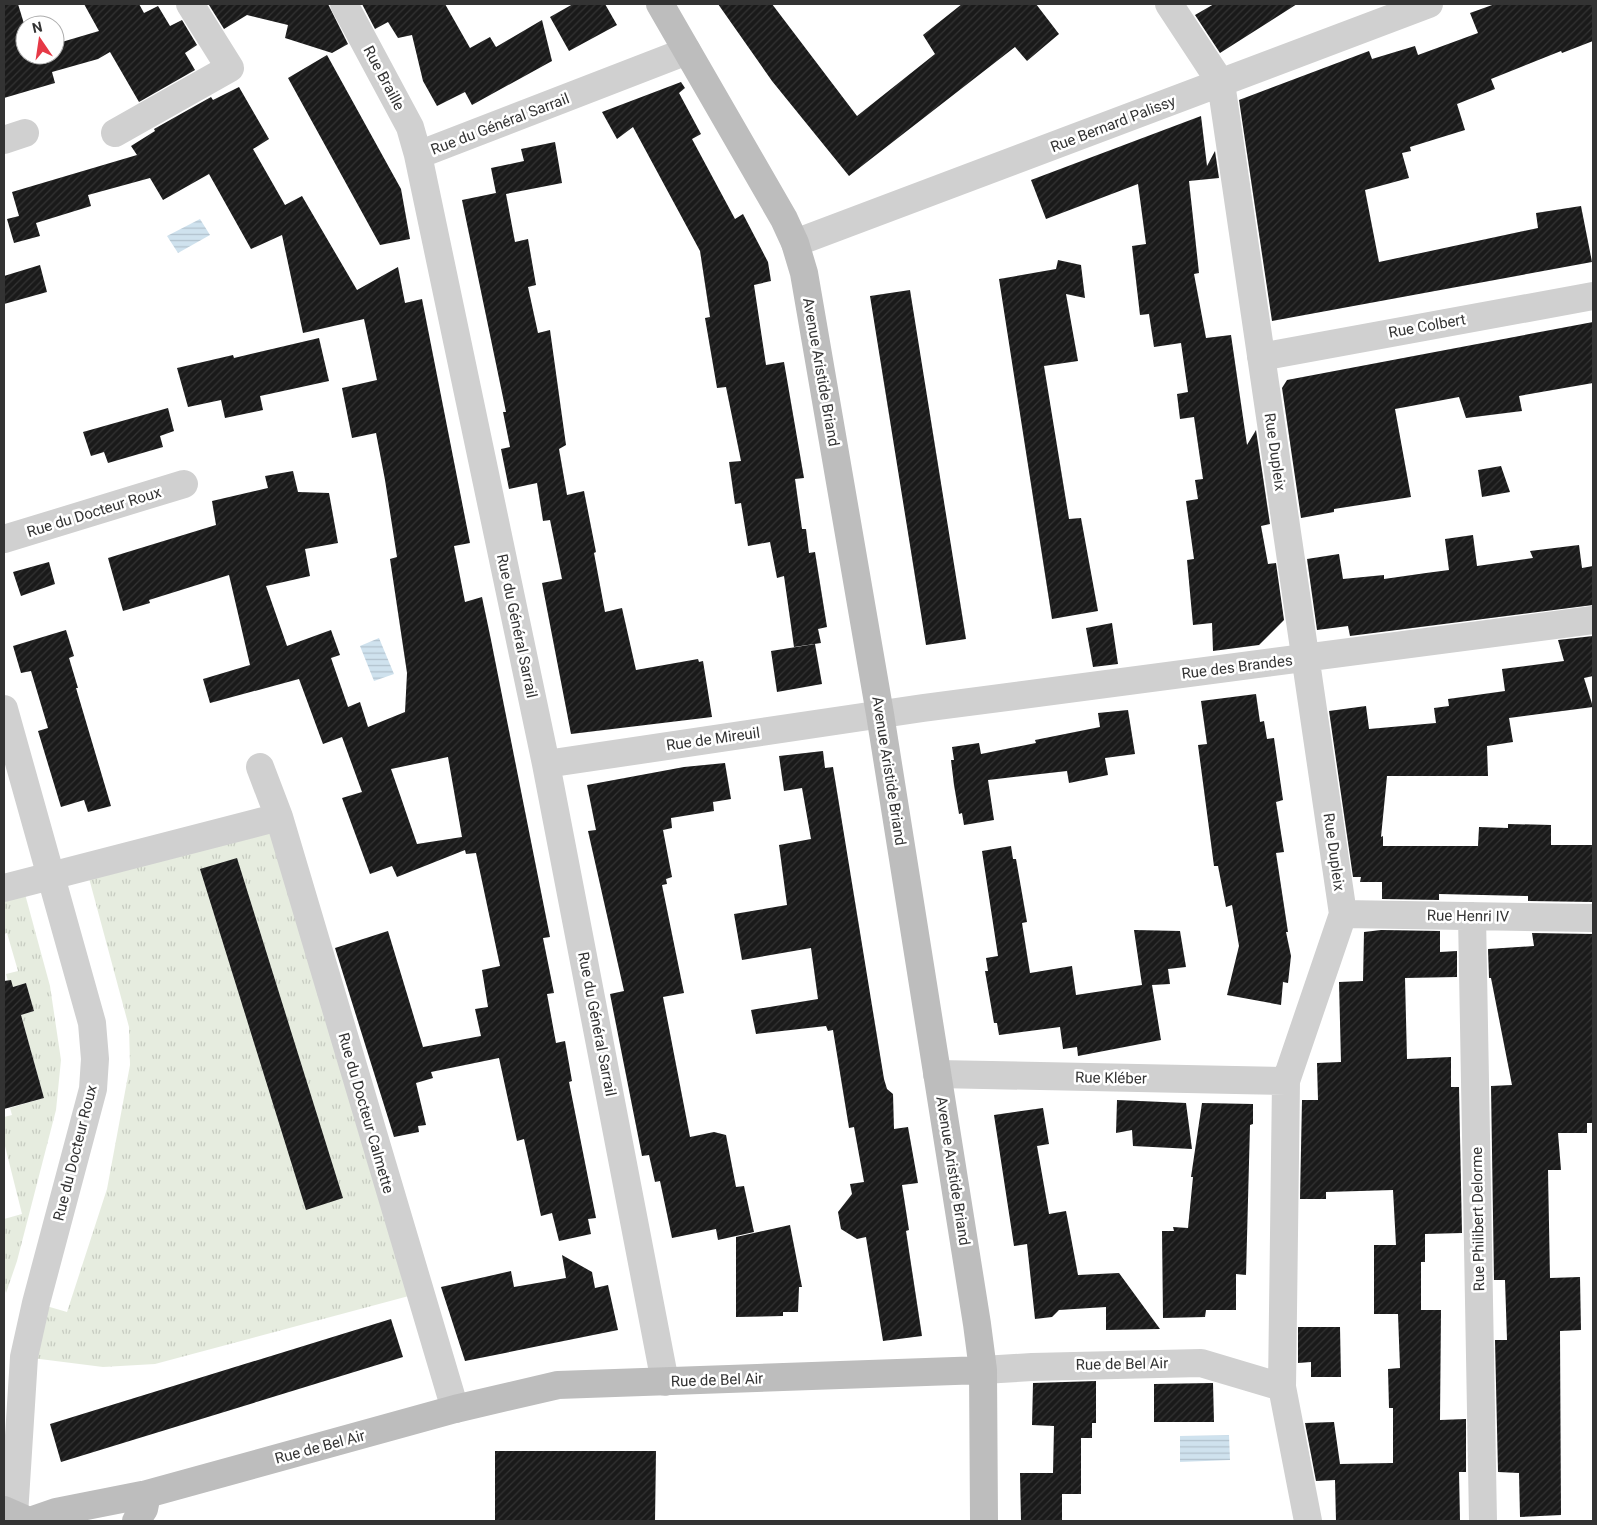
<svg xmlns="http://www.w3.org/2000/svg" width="1597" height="1525" font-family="Roboto,sans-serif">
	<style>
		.grass { fill: url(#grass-tufts) }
		.water { fill: url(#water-rules) }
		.building { fill: url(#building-hatch); fill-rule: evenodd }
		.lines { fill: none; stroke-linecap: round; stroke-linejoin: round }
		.street { stroke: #d0d0d0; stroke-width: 28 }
		.secondary { stroke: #bdbdbd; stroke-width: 28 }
		.labels { text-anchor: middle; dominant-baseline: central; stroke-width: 5; stroke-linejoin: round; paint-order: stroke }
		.street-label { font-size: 15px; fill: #333; stroke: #fff }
	</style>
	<defs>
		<pattern id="grass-tufts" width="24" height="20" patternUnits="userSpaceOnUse" patternTransform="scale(1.25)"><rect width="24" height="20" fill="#e6ecdf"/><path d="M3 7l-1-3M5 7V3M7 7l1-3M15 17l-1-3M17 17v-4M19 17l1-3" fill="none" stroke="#c6cbc0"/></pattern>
		<pattern id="water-rules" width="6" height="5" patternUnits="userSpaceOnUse" patternTransform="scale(1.25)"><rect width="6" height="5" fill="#cfe2ee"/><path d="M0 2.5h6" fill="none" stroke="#b2c2cd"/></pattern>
		<pattern id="building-hatch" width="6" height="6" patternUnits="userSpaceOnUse" patternTransform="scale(1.25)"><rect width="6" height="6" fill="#1a1a1a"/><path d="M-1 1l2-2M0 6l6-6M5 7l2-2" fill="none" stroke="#333"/></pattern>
	</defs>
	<rect width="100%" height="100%" fill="#fff"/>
	<path class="grass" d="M 279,817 L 420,1293 L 155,1364 L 103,1367 L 24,1357 L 36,1303 L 67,1312 L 107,1189 L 130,1065 L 129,1027 L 86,867 Z
		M 22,883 L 50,986 L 61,1060 L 56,1110 L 17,1261 L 6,1293 L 4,1285 L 4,1219 L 22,1214 L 4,1142 L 4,1117 L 12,1115 L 10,1108 L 44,1098 L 21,1015 L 34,1011 L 26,983 L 10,988 L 6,974 L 18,971 L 7,933 L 4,934 L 4,888 Z"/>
	<path class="water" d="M 200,219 L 210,235 L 178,253 L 167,236 Z
		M 379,638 L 394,674 L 374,681 L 360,646 Z
		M 1229,1435 L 1230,1460 L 1180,1462 L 1180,1436 Z"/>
	<path class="building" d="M 4,4 L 18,4 L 25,27 L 25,55 L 55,55 L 55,44 L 99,31 L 84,4 L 139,4 L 144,13 L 158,6 L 170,26 L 182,20 L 197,45 L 185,53 L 195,70 L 139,102 L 110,52 L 98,59 L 52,72 L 55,83 L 4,98 Z
		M 212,4 L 328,4 L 348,44 L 332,53 L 285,38 L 288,25 L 247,15 L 224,29 L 209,5 Z
		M 362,4 L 445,4 L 470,48 L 490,37 L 496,47 L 542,20 L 552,61 L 472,105 L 465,92 L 437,106 L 423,81 L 412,35 L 398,38 L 388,22 L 375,29 Z
		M 573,4 L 605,4 L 617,25 L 569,51 L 550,17 Z
		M 718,4 L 772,4 L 857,116 L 935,54 L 923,35 L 962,4 L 1036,4 L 1059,34 L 1027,61 L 1015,47 L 849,176 L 772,81 Z
		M 1214,4 L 1297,4 L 1220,53 L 1195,15 Z
		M 1495,4 L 1593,4 L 1593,41 L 1562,53 L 1561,51 L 1491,79 L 1495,89 L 1457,104 L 1465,130 L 1410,147 L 1411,151 L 1402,153 L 1409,178 L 1365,190 L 1379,262 L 1538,228 L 1536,213 L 1581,206 L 1592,262 L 1272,321 L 1239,100 L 1369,51 L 1372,59 L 1415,46 L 1418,55 L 1478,33 L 1470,13 Z
		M 327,55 L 401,189 L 410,239 L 380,245 L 288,78 Z
		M 681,82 L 685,88 L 679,93 L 701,134 L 692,139 L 735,219 L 743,214 L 768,262 L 771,281 L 754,285 L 766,365 L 784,362 L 804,478 L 795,479 L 802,529 L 806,529 L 809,553 L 815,552 L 827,627 L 818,629 L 821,643 L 794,647 L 784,576 L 777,578 L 770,542 L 748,546 L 741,503 L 735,504 L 729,462 L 741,461 L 726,387 L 717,388 L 705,318 L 710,317 L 700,251 L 633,127 L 617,139 L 602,112 Z
		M 239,87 L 269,139 L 253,149 L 285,205 L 302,196 L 357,290 L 398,267 L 405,303 L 422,299 L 470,543 L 454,546 L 465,602 L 482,597 L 491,640 L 550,937 L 543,938 L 554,993 L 547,994 L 556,1043 L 565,1041 L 572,1081 L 569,1082 L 596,1218 L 588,1219 L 591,1234 L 559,1241 L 552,1213 L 541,1216 L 524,1139 L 517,1141 L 499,1058 L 431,1072 L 433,1078 L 416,1083 L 426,1125 L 418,1126 L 419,1132 L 394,1137 L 335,948 L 388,931 L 423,1047 L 481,1036 L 475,1009 L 488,1007 L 482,970 L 500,966 L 476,853 L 466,854 L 465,850 L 397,877 L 392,866 L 370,874 L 342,798 L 362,792 L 342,737 L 323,744 L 299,679 L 210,703 L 203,679 L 250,665 L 229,575 L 149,600 L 150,603 L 123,611 L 108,558 L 216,525 L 212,501 L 268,488 L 265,476 L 293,471 L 298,492 L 329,493 L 338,543 L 305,549 L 310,576 L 266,586 L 287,646 L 331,630 L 340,655 L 331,658 L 348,707 L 360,702 L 368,727 L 405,712 L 407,673 L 390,559 L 397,557 L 385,480 L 376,433 L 352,438 L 342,388 L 377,380 L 364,319 L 303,333 L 282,235 L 251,249 L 209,174 L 163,200 L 150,178 L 88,195 L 91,206 L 36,223 L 40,236 L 14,243 L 7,219 L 19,216 L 12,192 L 137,155 L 131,146 L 155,131 L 154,129 L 211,97 L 213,100 ZM 448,757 L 462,837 L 417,844 L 391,769 Z
		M 1201,116 L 1207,166 L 1215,151 L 1219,178 L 1189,181 L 1199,273 L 1194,274 L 1206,338 L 1231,335 L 1247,445 L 1256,430 L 1270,524 L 1261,526 L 1268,564 L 1276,563 L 1284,620 L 1259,645 L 1213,651 L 1212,623 L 1193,625 L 1187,560 L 1194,559 L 1186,501 L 1198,499 L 1195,480 L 1203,479 L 1194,417 L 1180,419 L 1177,394 L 1188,392 L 1181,343 L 1154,347 L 1149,314 L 1140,315 L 1132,246 L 1146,244 L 1138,184 L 1046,219 L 1031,180 Z
		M 555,142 L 562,183 L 506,194 L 515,242 L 528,239 L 536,285 L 528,287 L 538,333 L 550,330 L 566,445 L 559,449 L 567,495 L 584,491 L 596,552 L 594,553 L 605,612 L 622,608 L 636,670 L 698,659 L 699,662 L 703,661 L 712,717 L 571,734 L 542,583 L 562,579 L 550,520 L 543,521 L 537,483 L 509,489 L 501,449 L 510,447 L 503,412 L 506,412 L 462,200 L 496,193 L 491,168 L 524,161 L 521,149 Z
		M 1058,260 L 1081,265 L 1085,298 L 1066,294 L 1078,361 L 1044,366 L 1069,519 L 1081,518 L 1098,611 L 1052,619 L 999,279 L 1056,269 Z
		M 40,265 L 47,292 L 4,304 L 4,276 Z
		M 910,290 L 966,639 L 926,645 L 870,296 Z
		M 1593,322 L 1593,383 L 1519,396 L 1522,411 L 1466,418 L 1459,397 L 1395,409 L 1411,497 L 1334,509 L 1334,512 L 1301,518 L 1282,388 L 1287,380 Z
		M 319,338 L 329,381 L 260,396 L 263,410 L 225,418 L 221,400 L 188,407 L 177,368 L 233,355 L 234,358 Z
		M 168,408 L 174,431 L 160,436 L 163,447 L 108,463 L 104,452 L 91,456 L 83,432 Z
		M 1501,466 L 1510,492 L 1482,497 L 1478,470 Z
		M 1473,535 L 1477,566 L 1533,558 L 1530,551 L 1579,545 L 1582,568 L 1593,566 L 1593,605 L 1350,636 L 1348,626 L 1317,630 L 1307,559 L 1339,554 L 1343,579 L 1384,575 L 1384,579 L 1426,573 L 1449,570 L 1445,539 Z
		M 49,562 L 55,584 L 21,596 L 13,572 Z
		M 1112,623 L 1118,664 L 1093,667 L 1086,628 Z
		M 66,630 L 74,656 L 69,658 L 78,688 L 76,688 L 111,806 L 88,812 L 84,800 L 61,807 L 38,731 L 48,728 L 31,671 L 21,673 L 13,646 Z
		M 1593,636 L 1593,676 L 1584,678 L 1593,707 L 1509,718 L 1513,742 L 1487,746 L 1488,776 L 1387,776 L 1381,837 L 1383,836 L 1383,846 L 1478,846 L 1479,827 L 1508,828 L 1508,824 L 1551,825 L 1551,845 L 1593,845 L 1593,902 L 1528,901 L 1528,896 L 1439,894 L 1439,900 L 1382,899 L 1382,882 L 1360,882 L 1361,877 L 1353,877 L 1329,711 L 1366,706 L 1369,729 L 1436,723 L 1434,708 L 1449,706 L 1448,699 L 1505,691 L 1502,669 L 1564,661 L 1558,640 Z
		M 815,644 L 822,684 L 777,692 L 771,651 Z
		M 1256,694 L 1260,722 L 1264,721 L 1267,739 L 1274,738 L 1283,800 L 1276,802 L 1284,852 L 1276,853 L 1288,932 L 1286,932 L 1291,956 L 1288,983 L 1283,982 L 1281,1005 L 1227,995 L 1239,946 L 1232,905 L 1226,907 L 1218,866 L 1214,866 L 1198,745 L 1207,744 L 1201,701 Z
		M 1128,710 L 1135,754 L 1105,758 L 1108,775 L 1069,783 L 1067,771 L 988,780 L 994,820 L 964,825 L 962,813 L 959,814 L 954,785 L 951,760 L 954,760 L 952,747 L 979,743 L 981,754 L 1036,743 L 1035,740 L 1100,727 L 1098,713 Z
		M 823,751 L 825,768 L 833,767 L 884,1079 L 887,1089 L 893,1094 L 894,1129 L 908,1127 L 918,1183 L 902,1185 L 909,1230 L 906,1231 L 922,1336 L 883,1341 L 866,1237 L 857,1239 L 841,1229 L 838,1212 L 852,1194 L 850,1184 L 864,1182 L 854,1127 L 849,1128 L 833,1030 L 828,1031 L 826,1026 L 756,1034 L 751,1010 L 818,999 L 811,948 L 742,960 L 734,914 L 787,905 L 779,845 L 811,839 L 802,788 L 784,791 L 779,756 Z
		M 725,763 L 731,799 L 713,802 L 714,811 L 671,818 L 672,828 L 663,830 L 672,877 L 666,879 L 667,884 L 662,885 L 684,993 L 663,997 L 690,1137 L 714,1132 L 726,1135 L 736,1187 L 744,1186 L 754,1232 L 718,1240 L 716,1229 L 672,1238 L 660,1181 L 655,1182 L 649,1155 L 642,1156 L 610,994 L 624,991 L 588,831 L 596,830 L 587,785 L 684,767 Z
		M 1011,846 L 1013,859 L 1016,859 L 1027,922 L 1022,923 L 1030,973 L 1072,966 L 1076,995 L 1142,985 L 1134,930 L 1180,931 L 1186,967 L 1168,969 L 1170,984 L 1152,985 L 1161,1040 L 1078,1056 L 1077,1047 L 1063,1049 L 1060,1027 L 999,1035 L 997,1023 L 994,1023 L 985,971 L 988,971 L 986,958 L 998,956 L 982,851 Z
		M 237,858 L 343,1198 L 306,1210 L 200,869 Z
		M 1381,930 L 1440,931 L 1440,952 L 1457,951 L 1457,977 L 1405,978 L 1407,1059 L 1451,1057 L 1451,1087 L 1459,1087 L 1462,1233 L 1425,1234 L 1425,1262 L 1421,1262 L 1421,1310 L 1441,1310 L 1440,1420 L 1466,1419 L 1466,1472 L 1459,1472 L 1460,1520 L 1336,1521 L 1335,1480 L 1316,1481 L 1305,1423 L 1334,1422 L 1340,1464 L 1393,1463 L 1393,1408 L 1389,1408 L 1388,1369 L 1400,1368 L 1398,1314 L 1374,1314 L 1374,1245 L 1396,1245 L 1393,1190 L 1326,1192 L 1326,1199 L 1300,1199 L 1302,1100 L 1318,1100 L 1317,1063 L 1341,1062 L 1339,982 L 1363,981 L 1364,932 Z
		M 1532,933 L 1593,934 L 1593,1123 L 1587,1123 L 1587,1133 L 1558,1133 L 1561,1170 L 1548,1170 L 1550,1278 L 1580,1277 L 1581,1330 L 1560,1331 L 1561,1515 L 1520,1517 L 1519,1473 L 1498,1472 L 1495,1340 L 1507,1340 L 1505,1280 L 1494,1280 L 1491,1086 L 1512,1085 L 1491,978 L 1489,978 L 1488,949 L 1534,946 Z
		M 11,980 L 13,987 L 26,983 L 34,1011 L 21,1015 L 44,1098 L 4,1109 L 4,981 Z
		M 1117,1100 L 1186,1103 L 1192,1149 L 1133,1146 L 1132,1130 L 1116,1133 Z
		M 1202,1103 L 1253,1104 L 1253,1124 L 1250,1125 L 1246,1275 L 1236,1274 L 1236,1310 L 1206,1310 L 1205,1317 L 1163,1318 L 1162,1231 L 1174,1231 L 1173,1227 L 1188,1228 L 1193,1177 L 1191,1177 Z
		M 1043,1108 L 1049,1144 L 1037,1146 L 1049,1214 L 1066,1211 L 1078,1275 L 1119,1273 L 1160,1329 L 1106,1330 L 1106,1307 L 1059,1310 L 1052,1317 L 1035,1319 L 1027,1244 L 1014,1246 L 994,1115 Z
		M 790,1225 L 802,1287 L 799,1287 L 798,1312 L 783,1312 L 783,1316 L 736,1317 L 736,1237 Z
		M 562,1255 L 592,1272 L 595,1288 L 608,1285 L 618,1330 L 465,1361 L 441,1287 L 511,1271 L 514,1287 L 566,1278 Z
		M 391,1319 L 403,1357 L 61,1462 L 50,1424 Z
		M 1298,1327 L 1340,1327 L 1341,1377 L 1311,1377 L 1311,1362 L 1298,1363 Z
		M 1096,1381 L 1096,1423 L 1092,1423 L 1092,1438 L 1081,1438 L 1081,1494 L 1062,1494 L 1062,1520 L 1021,1521 L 1020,1473 L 1053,1473 L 1054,1426 L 1032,1425 L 1033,1383 Z
		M 1213,1383 L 1214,1422 L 1154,1422 L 1154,1384 Z
		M 495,1451 L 656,1451 L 655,1521 L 495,1521 Z"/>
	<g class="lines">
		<path class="street" d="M 344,4 L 410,127 L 418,155
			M 1169,4 L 1221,83 L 1343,914 L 1286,1081 L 1282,1387
			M 115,133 L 230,68 L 190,4
			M 4,140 L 25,133
			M 795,243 L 1429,4
			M 1261,357 L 1593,296
			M 4,539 L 184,484
			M 4,709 L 92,1023 L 95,1059 L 93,1089 L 36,1303 L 24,1357 L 14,1515
			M 546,764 L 923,708 L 1593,620
			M 260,767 L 279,817
			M 4,888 L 279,817 L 455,1409
			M 1343,914 L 1593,918
			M 1472,916 L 1483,1521
			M 937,1074 L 1286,1081
			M 983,1370 L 1032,1367 L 1201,1363 L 1282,1387 L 1308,1521
			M 665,1382 L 546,764 L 418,155 L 687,51"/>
		<path class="secondary" d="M 660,4 L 784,219 L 795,243 L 804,273 L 880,714 L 977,1324 L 983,1370 L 984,1521
			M 4,1510 L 29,1521
			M 30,1521 L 56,1512 L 147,1494 L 455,1409 L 558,1385 L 983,1370
			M 136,1521 L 144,1509 L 147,1494"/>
	</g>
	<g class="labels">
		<g class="street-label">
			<text transform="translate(384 78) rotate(62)">Rue Braille</text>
			<text transform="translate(500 124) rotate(-21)">Rue du Général Sarrail</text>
			<text transform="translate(1113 124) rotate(-21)">Rue Bernard Palissy</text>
			<text transform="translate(1427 326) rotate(-10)">Rue Colbert</text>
			<text transform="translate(821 372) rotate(80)">Avenue Aristide Briand</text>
			<text transform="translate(1275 452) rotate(82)">Rue Dupleix</text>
			<text transform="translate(94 512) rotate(-17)">Rue du Docteur Roux</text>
			<text transform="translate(517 626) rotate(78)">Rue du Général Sarrail</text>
			<text transform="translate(1237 667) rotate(-7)">Rue des Brandes</text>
			<text transform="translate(713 739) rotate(-8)">Rue de Mireuil</text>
			<text transform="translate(889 771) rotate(81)">Avenue Aristide Briand</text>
			<text transform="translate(1334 852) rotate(82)">Rue Dupleix</text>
			<text transform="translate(1468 916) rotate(1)">Rue Henri IV</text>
			<text transform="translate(597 1024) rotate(79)">Rue du Général Sarrail</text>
			<text transform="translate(1111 1078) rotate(1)">Rue Kléber</text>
			<text transform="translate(366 1113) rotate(74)">Rue du Docteur Calmette</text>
			<text transform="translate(75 1153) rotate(-76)">Rue du Docteur Roux</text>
			<text transform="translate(953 1171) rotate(81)">Avenue Aristide Briand</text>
			<text transform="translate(1478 1219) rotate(-91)">Rue Philibert Delorme</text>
			<text transform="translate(1122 1364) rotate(-1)">Rue de Bel Air</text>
			<text transform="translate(717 1380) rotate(-2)">Rue de Bel Air</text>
			<text transform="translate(320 1447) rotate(-15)">Rue de Bel Air</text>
		</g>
	</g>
	<rect width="1597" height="1525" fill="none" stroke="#333333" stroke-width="10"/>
	<g transform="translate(40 40) rotate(347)"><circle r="24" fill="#ffffff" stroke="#adadad"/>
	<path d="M0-4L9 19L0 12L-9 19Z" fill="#e63946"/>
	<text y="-8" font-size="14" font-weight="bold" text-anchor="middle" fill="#333333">N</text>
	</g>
</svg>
